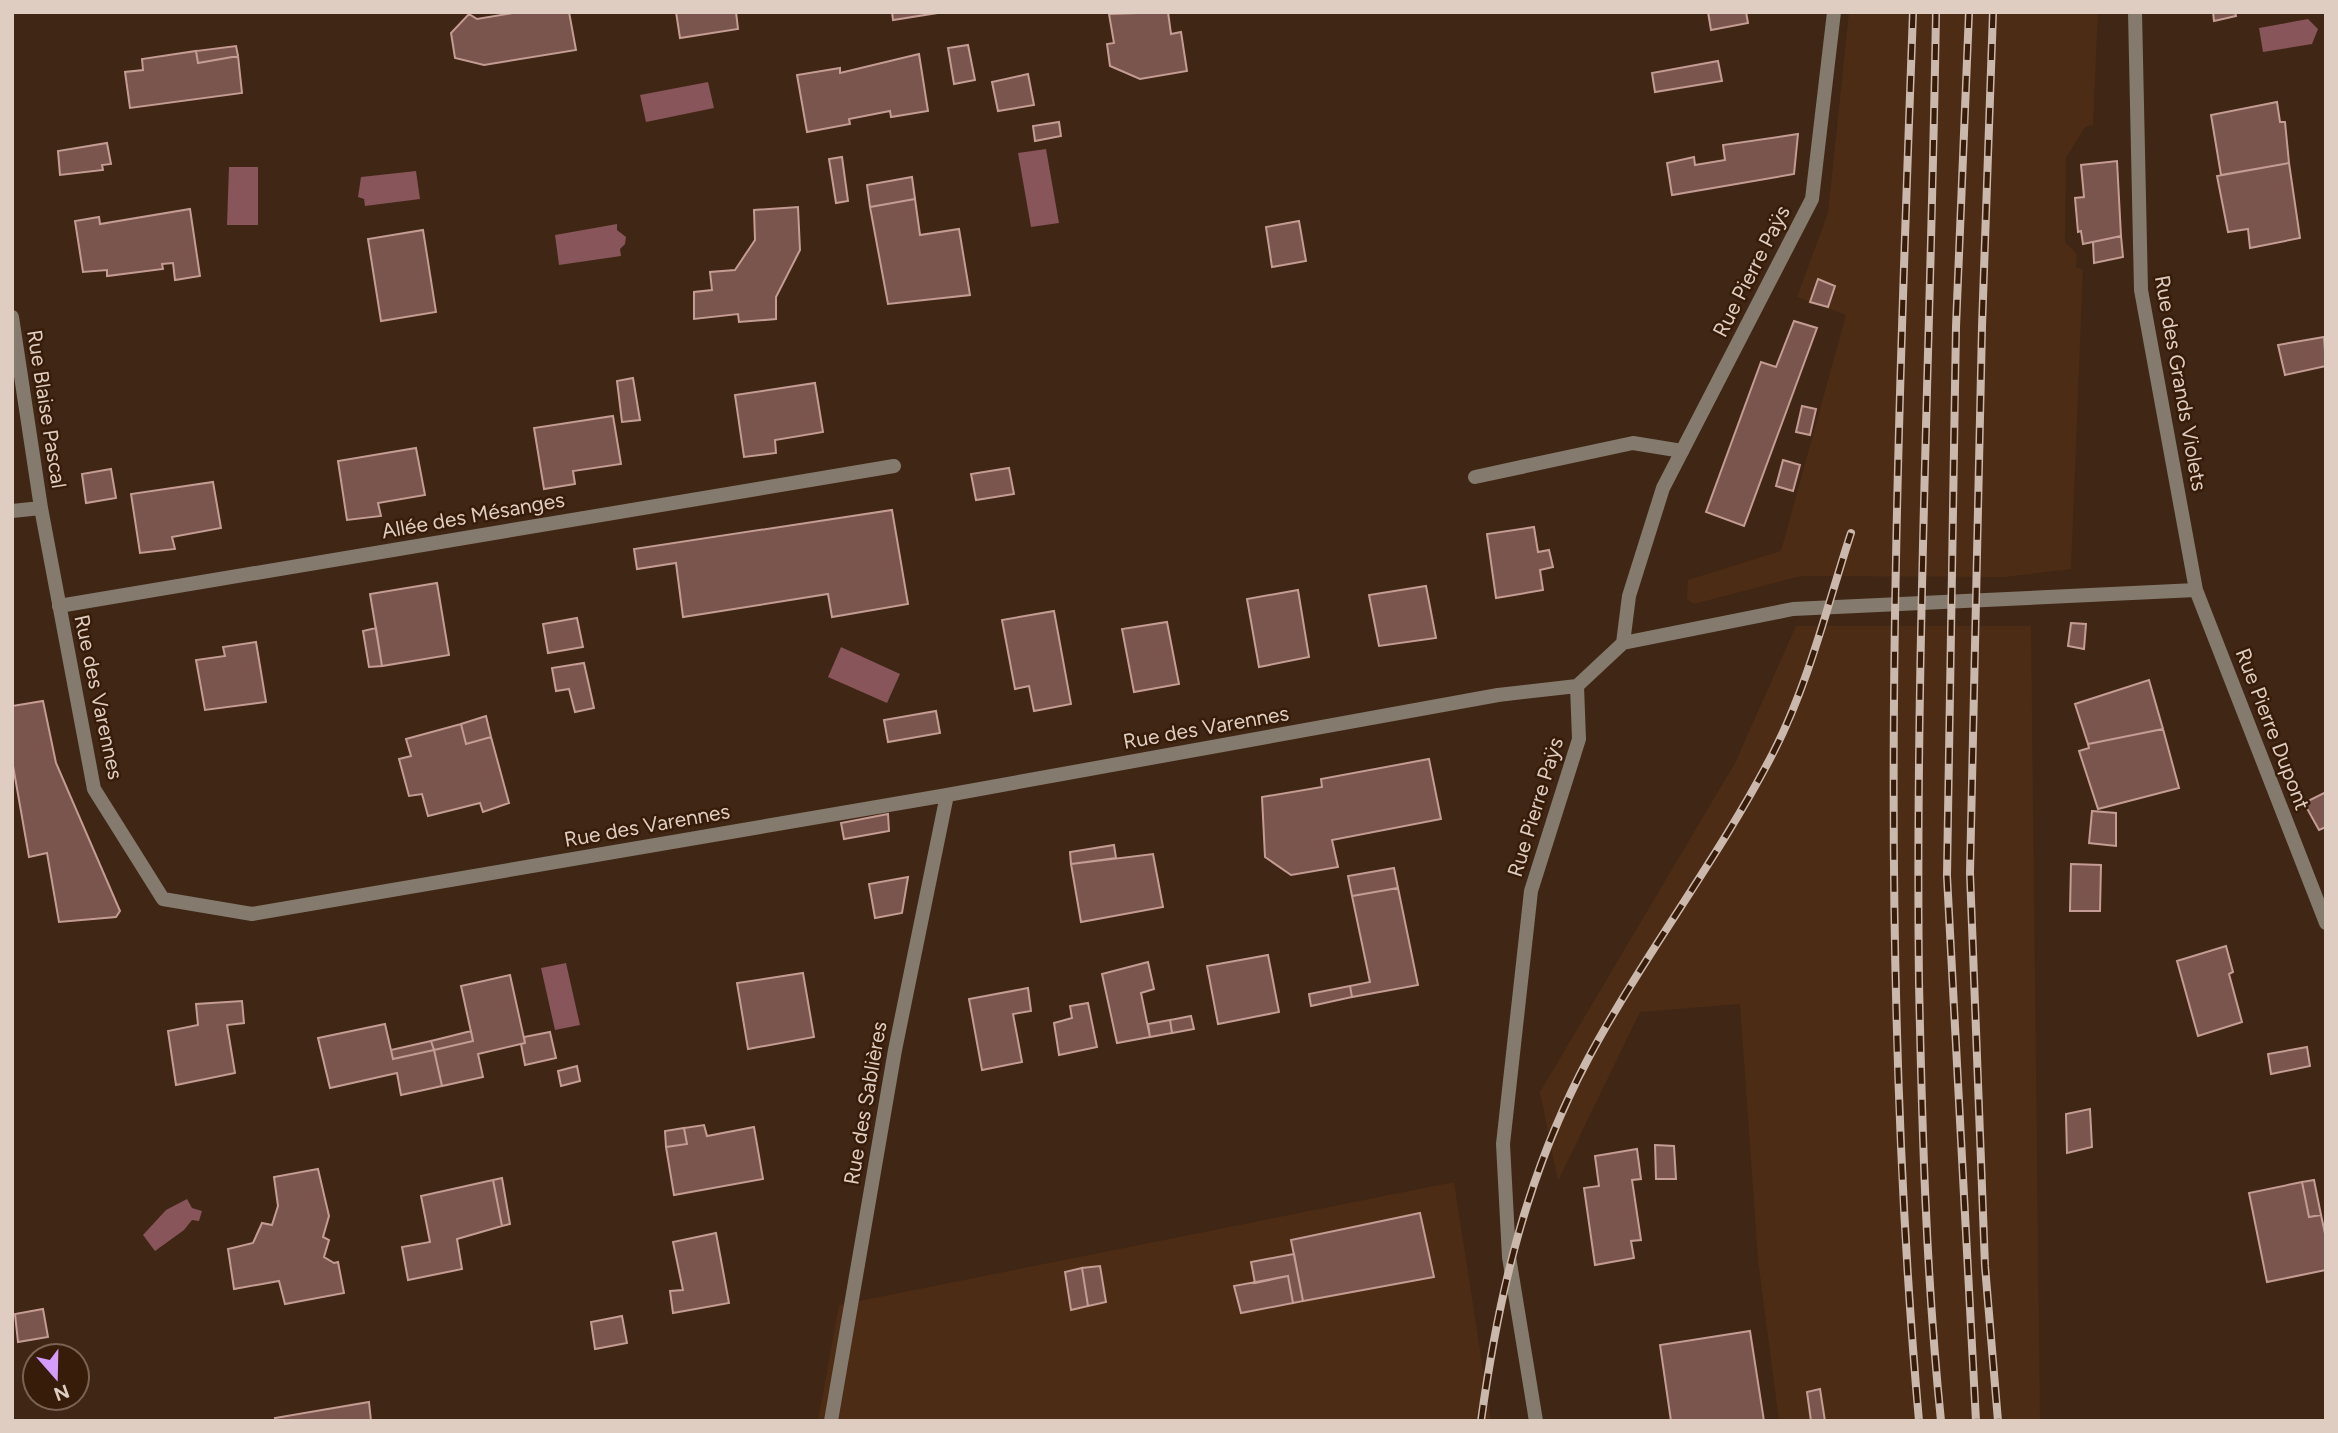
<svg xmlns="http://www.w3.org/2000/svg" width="2338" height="1433" font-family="Figtree,sans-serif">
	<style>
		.built { fill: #4c2c15 }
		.water { fill: #88555b }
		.building { fill: #79554d; stroke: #c49c93; stroke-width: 2 }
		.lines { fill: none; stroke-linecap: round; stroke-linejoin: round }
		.lane { stroke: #847a6d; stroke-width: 14 }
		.street { stroke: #847a6d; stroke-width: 14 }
		.rail-casing { stroke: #cbb8ac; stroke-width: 8 }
		.rail { stroke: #361c09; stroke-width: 5; stroke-dasharray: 16; stroke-linecap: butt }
		.labels { text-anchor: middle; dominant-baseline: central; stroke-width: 5; stroke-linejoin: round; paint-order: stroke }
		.street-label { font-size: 21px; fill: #dfcdc2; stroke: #361c09 }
	</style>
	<rect width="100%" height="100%" fill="#402614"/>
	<path class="built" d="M 1849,12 L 2098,12 L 2093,125 L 2085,127 L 2066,158 L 2065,242 L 2077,254 L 2076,267 L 2083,270 L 2071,569 L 2004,577 L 1801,576 L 1694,604 L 1687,599 L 1688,580 L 1781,551 L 1846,315 L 1797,297 L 1828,213 Z
		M 1796,626 L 2031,626 L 2040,1421 L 1779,1421 L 1758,1260 L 1740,1004 L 1640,1012 L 1558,1181 L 1540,1092 L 1735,763 Z
		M 1454,1182 L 1491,1421 L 818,1421 L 839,1305 Z"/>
	<path class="water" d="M 2308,19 L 2318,29 L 2312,44 L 2263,52 L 2259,28 Z
		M 708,82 L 714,108 L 646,122 L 640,95 Z
		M 1046,149 L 1059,223 L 1031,227 L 1018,153 Z
		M 229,167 L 258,167 L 258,225 L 227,225 Z
		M 416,171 L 420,199 L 365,206 L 364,199 L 358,197 L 361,177 Z
		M 617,224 L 617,230 L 626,237 L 625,244 L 620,249 L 621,256 L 559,265 L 555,235 Z
		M 841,647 L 900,674 L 887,703 L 828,677 Z
		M 566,963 L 580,1025 L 555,1030 L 541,968 Z
		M 187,1199 L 192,1208 L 202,1211 L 199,1221 L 192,1220 L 184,1230 L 155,1251 L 143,1235 L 166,1210 Z"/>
	<path class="building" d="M 519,12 L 569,12 L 576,50 L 484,65 L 455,58 L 451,33 L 469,14 L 477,19 Z
		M 676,12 L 736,12 L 738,29 L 680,38 Z
		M 892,12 L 944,12 L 893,20 Z
		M 1168,12 L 1171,34 L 1181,32 L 1187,71 L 1140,79 L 1110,66 L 1107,44 L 1114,43 L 1109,14 Z
		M 1708,12 L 1746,12 L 1748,23 L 1711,30 Z
		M 2213,12 L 2235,12 L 2236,16 L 2214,21 Z
		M 968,45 L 975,80 L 954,84 L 948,48 Z
		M 236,46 L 238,56 L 198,63 L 196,51 Z
		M 196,51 L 198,63 L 238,56 L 242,93 L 130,108 L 125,72 L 143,70 L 142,59 Z
		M 919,54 L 928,111 L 891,117 L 890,111 L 849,119 L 850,124 L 807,132 L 797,75 L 840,68 L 840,73 Z
		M 1718,61 L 1722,81 L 1655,92 L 1652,73 Z
		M 1028,74 L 1034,105 L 998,111 L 992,82 Z
		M 2277,102 L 2280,122 L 2285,122 L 2289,163 L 2221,175 L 2211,115 Z
		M 1059,122 L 1061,136 L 1035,141 L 1033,126 Z
		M 1798,134 L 1794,174 L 1672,195 L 1667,163 L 1694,157 L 1695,165 L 1725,160 L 1723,145 Z
		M 107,143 L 111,164 L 102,165 L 103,170 L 60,175 L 58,151 Z
		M 842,157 L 848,201 L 836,203 L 829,159 Z
		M 2117,161 L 2121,236 L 2083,244 L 2081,231 L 2078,232 L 2075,198 L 2084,197 L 2081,165 Z
		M 2289,163 L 2300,238 L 2250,248 L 2248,229 L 2228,232 L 2217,176 Z
		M 912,177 L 915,199 L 870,207 L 867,185 Z
		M 915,199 L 920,235 L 959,229 L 970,295 L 888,304 L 870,207 Z
		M 798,207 L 800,250 L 776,297 L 776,319 L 739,322 L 738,314 L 694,319 L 694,292 L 712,290 L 710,272 L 735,270 L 755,240 L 754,210 Z
		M 190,209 L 200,276 L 175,280 L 173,263 L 162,264 L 163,269 L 107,276 L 107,270 L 83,272 L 75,221 L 99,217 L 100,224 Z
		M 1299,221 L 1306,261 L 1272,267 L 1266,227 Z
		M 423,230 L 436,312 L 381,321 L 368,239 Z
		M 2121,236 L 2123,257 L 2094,263 L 2093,242 Z
		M 1818,279 L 1835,286 L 1828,307 L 1810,302 Z
		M 1794,321 L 1817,328 L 1744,526 L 1706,512 L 1761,362 L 1776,367 Z
		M 2324,337 L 2326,366 L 2285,375 L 2278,345 Z
		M 633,378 L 640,420 L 622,422 L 617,381 Z
		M 815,383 L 823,432 L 775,440 L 776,453 L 744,457 L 735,395 Z
		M 1802,406 L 1816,409 L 1810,435 L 1796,432 Z
		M 613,416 L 621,464 L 573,471 L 575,484 L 544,489 L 534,428 Z
		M 416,448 L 425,495 L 378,503 L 381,516 L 347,520 L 338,461 Z
		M 1783,460 L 1800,465 L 1793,491 L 1776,486 Z
		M 1009,468 L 1014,494 L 976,500 L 971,474 Z
		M 111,469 L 116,498 L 86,503 L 82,474 Z
		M 213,482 L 221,528 L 172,537 L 175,549 L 140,553 L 131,494 Z
		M 892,510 L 908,604 L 832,617 L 828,594 L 683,617 L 676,563 L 637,569 L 634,549 Z
		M 1534,527 L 1538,552 L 1549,550 L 1553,567 L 1540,570 L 1543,590 L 1496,598 L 1487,534 Z
		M 437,583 L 449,655 L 382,666 L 370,594 Z
		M 1426,586 L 1436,638 L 1379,646 L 1369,595 Z
		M 1298,590 L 1309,657 L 1259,667 L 1247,599 Z
		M 1054,611 L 1071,704 L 1034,711 L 1029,686 L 1015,689 L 1002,620 Z
		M 577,618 L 583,647 L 548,653 L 543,624 Z
		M 1167,622 L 1179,684 L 1134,692 L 1122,629 Z
		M 2071,623 L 2086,624 L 2084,649 L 2068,646 Z
		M 376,628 L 382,666 L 369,667 L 363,631 Z
		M 256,642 L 266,702 L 205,710 L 196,660 L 225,656 L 223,647 Z
		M 584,663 L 594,708 L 575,712 L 569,689 L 556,691 L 552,668 Z
		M 2149,680 L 2163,729 L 2088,744 L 2075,704 Z
		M 43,701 L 56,763 L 120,911 L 116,917 L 59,922 L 47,853 L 29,857 L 12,760 L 12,706 Z
		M 936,711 L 940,733 L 888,742 L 884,720 Z
		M 486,716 L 491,737 L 466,744 L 461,724 Z
		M 461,724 L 466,744 L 491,737 L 509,803 L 483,812 L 480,803 L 428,816 L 422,794 L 409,796 L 399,759 L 411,756 L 406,739 Z
		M 2163,729 L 2179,788 L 2098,809 L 2079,751 L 2089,748 L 2088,744 Z
		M 1429,759 L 1441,819 L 1332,840 L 1338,867 L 1291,875 L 1265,857 L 1262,797 L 1322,787 L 1321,779 Z
		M 2326,792 L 2326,827 L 2319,830 L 2304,803 Z
		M 2092,811 L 2116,813 L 2116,846 L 2089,843 Z
		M 888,814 L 889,831 L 844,839 L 841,823 Z
		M 1114,845 L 1116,858 L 1071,864 L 1070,852 Z
		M 1153,854 L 1163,907 L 1081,922 L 1071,864 Z
		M 2071,864 L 2101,865 L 2100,911 L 2070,911 Z
		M 1394,868 L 1398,888 L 1352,896 L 1348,876 Z
		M 908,877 L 902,913 L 875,918 L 869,884 Z
		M 1398,888 L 1418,985 L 1352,997 L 1350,986 L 1370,982 L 1352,896 Z
		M 2226,946 L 2233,972 L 2229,974 L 2242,1022 L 2198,1036 L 2177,961 Z
		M 1268,955 L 1279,1012 L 1218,1024 L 1207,966 Z
		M 1148,962 L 1154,989 L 1141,993 L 1150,1037 L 1117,1043 L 1102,974 Z
		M 803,973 L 814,1037 L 748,1049 L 737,983 Z
		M 510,975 L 525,1043 L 478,1054 L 483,1077 L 442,1086 L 434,1050 L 473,1041 L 461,986 Z
		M 1350,986 L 1352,997 L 1311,1006 L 1309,994 Z
		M 1028,988 L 1031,1011 L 1013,1014 L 1022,1062 L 982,1070 L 969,999 Z
		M 242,1001 L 244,1023 L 227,1025 L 235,1073 L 176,1085 L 168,1031 L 198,1025 L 196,1004 Z
		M 1088,1003 L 1097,1047 L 1059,1055 L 1054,1023 L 1072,1018 L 1070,1006 Z
		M 1191,1016 L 1194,1029 L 1172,1033 L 1170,1020 Z
		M 1170,1020 L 1172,1033 L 1150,1037 L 1148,1024 Z
		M 385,1024 L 393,1059 L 434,1050 L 442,1086 L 401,1095 L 397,1073 L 330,1088 L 318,1038 Z
		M 471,1031 L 473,1041 L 434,1050 L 431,1041 Z
		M 550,1032 L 556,1058 L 525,1065 L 521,1044 L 525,1043 L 524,1037 Z
		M 431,1041 L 434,1050 L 393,1059 L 391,1050 Z
		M 2307,1047 L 2310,1066 L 2271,1074 L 2268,1054 Z
		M 577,1066 L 580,1081 L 561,1086 L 558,1071 Z
		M 2090,1109 L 2092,1147 L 2067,1153 L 2066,1114 Z
		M 704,1125 L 707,1136 L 754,1127 L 763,1179 L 674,1195 L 666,1147 L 687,1144 L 684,1128 Z
		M 684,1128 L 687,1144 L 666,1147 L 665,1131 Z
		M 1655,1145 L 1674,1146 L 1676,1179 L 1656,1179 Z
		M 1637,1149 L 1641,1179 L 1632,1180 L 1641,1240 L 1631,1241 L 1634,1258 L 1595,1265 L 1584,1188 L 1599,1186 L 1595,1156 Z
		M 318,1169 L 329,1216 L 323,1237 L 329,1240 L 324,1257 L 334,1263 L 338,1262 L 344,1293 L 285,1304 L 279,1281 L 234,1289 L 228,1249 L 253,1243 L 262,1223 L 272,1225 L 278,1206 L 274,1177 Z
		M 502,1178 L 510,1224 L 502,1226 L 493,1180 Z
		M 493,1180 L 502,1226 L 457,1239 L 462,1269 L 408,1280 L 402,1247 L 430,1242 L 421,1196 Z
		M 2314,1180 L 2321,1215 L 2309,1217 L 2302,1182 Z
		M 2302,1182 L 2309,1217 L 2321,1215 L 2326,1238 L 2326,1270 L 2267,1282 L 2249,1193 Z
		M 1420,1213 L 1434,1277 L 1303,1301 L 1291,1240 Z
		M 716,1233 L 729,1303 L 673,1313 L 670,1291 L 683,1290 L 673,1242 Z
		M 1294,1254 L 1303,1301 L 1293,1303 L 1288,1276 L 1255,1283 L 1251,1262 Z
		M 1100,1266 L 1106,1302 L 1088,1306 L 1082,1268 Z
		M 1082,1268 L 1088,1306 L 1071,1310 L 1065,1272 Z
		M 1288,1276 L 1293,1303 L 1241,1313 L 1234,1286 Z
		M 43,1309 L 48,1337 L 18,1342 L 15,1314 Z
		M 622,1316 L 627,1343 L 595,1349 L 591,1322 Z
		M 1750,1331 L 1764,1421 L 1671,1421 L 1660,1345 Z
		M 1820,1389 L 1825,1421 L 1811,1421 L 1807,1392 Z
		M 369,1402 L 371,1421 L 276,1421 L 275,1418 Z"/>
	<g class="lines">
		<path class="lane" d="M 1475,477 L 1633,443 L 1682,451
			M 59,606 L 894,466"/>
		<path class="street" d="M 2135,12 L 2141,290 L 2196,590 L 2326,923
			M 12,317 L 41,508
			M 12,511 L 41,508 L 94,789 L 163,899 L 252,914 L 947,795 L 1498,695 L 1577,686
			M 1623,643 L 1793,609 L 2196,590
			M 831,1421 L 895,1050 L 947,795
			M 1536,1421 L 1509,1257 L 1503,1144 L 1531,891 L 1579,739 L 1577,686 L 1623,643 L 1629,596 L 1663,488 L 1812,199 L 1834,12"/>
		<defs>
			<path id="rail" d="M 1913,12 C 1896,481 1877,953 1919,1421
				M 1936,12 C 1931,336 1915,659 1919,982 C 1922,1128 1926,1275 1941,1421
				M 1969,12 L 1956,327 L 1947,876 L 1976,1421
				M 1993,12 L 1982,327 L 1970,873 L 1985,1266 L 1998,1421
				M 1481,1421 C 1499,1291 1527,1173 1589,1057 C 1645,953 1719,858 1773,753 C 1809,683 1827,606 1851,533"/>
		</defs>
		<use href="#rail" class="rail-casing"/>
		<use href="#rail" class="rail"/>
	</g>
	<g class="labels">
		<g class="street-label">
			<text transform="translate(1751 271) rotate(-63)">Rue Pierre Paÿs</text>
			<text transform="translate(2181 383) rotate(80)">Rue des Grands Violets</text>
			<text transform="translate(47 409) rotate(81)">Rue Blaise Pascal</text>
			<text transform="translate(473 515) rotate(-10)">Allée des Mésanges</text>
			<text transform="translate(99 697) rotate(78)">Rue des Varennes</text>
			<text transform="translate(1206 727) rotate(-10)">Rue des Varennes</text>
			<text transform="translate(2273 729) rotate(69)">Rue Pierre Dupont</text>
			<text transform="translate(1535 807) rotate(-73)">Rue Pierre Paÿs</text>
			<text transform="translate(647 825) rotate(-10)">Rue des Varennes</text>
			<text transform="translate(865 1103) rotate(-80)">Rue des Sablières</text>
		</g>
	</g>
	<rect width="2338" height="1433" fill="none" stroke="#dfcdc2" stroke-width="28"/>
	<g transform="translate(56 1377) rotate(160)"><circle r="33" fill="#361c09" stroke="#7a6353" stroke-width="2"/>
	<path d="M0-5L12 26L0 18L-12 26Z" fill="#d49cfb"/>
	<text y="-10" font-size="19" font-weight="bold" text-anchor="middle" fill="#dfcdc2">N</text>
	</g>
</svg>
